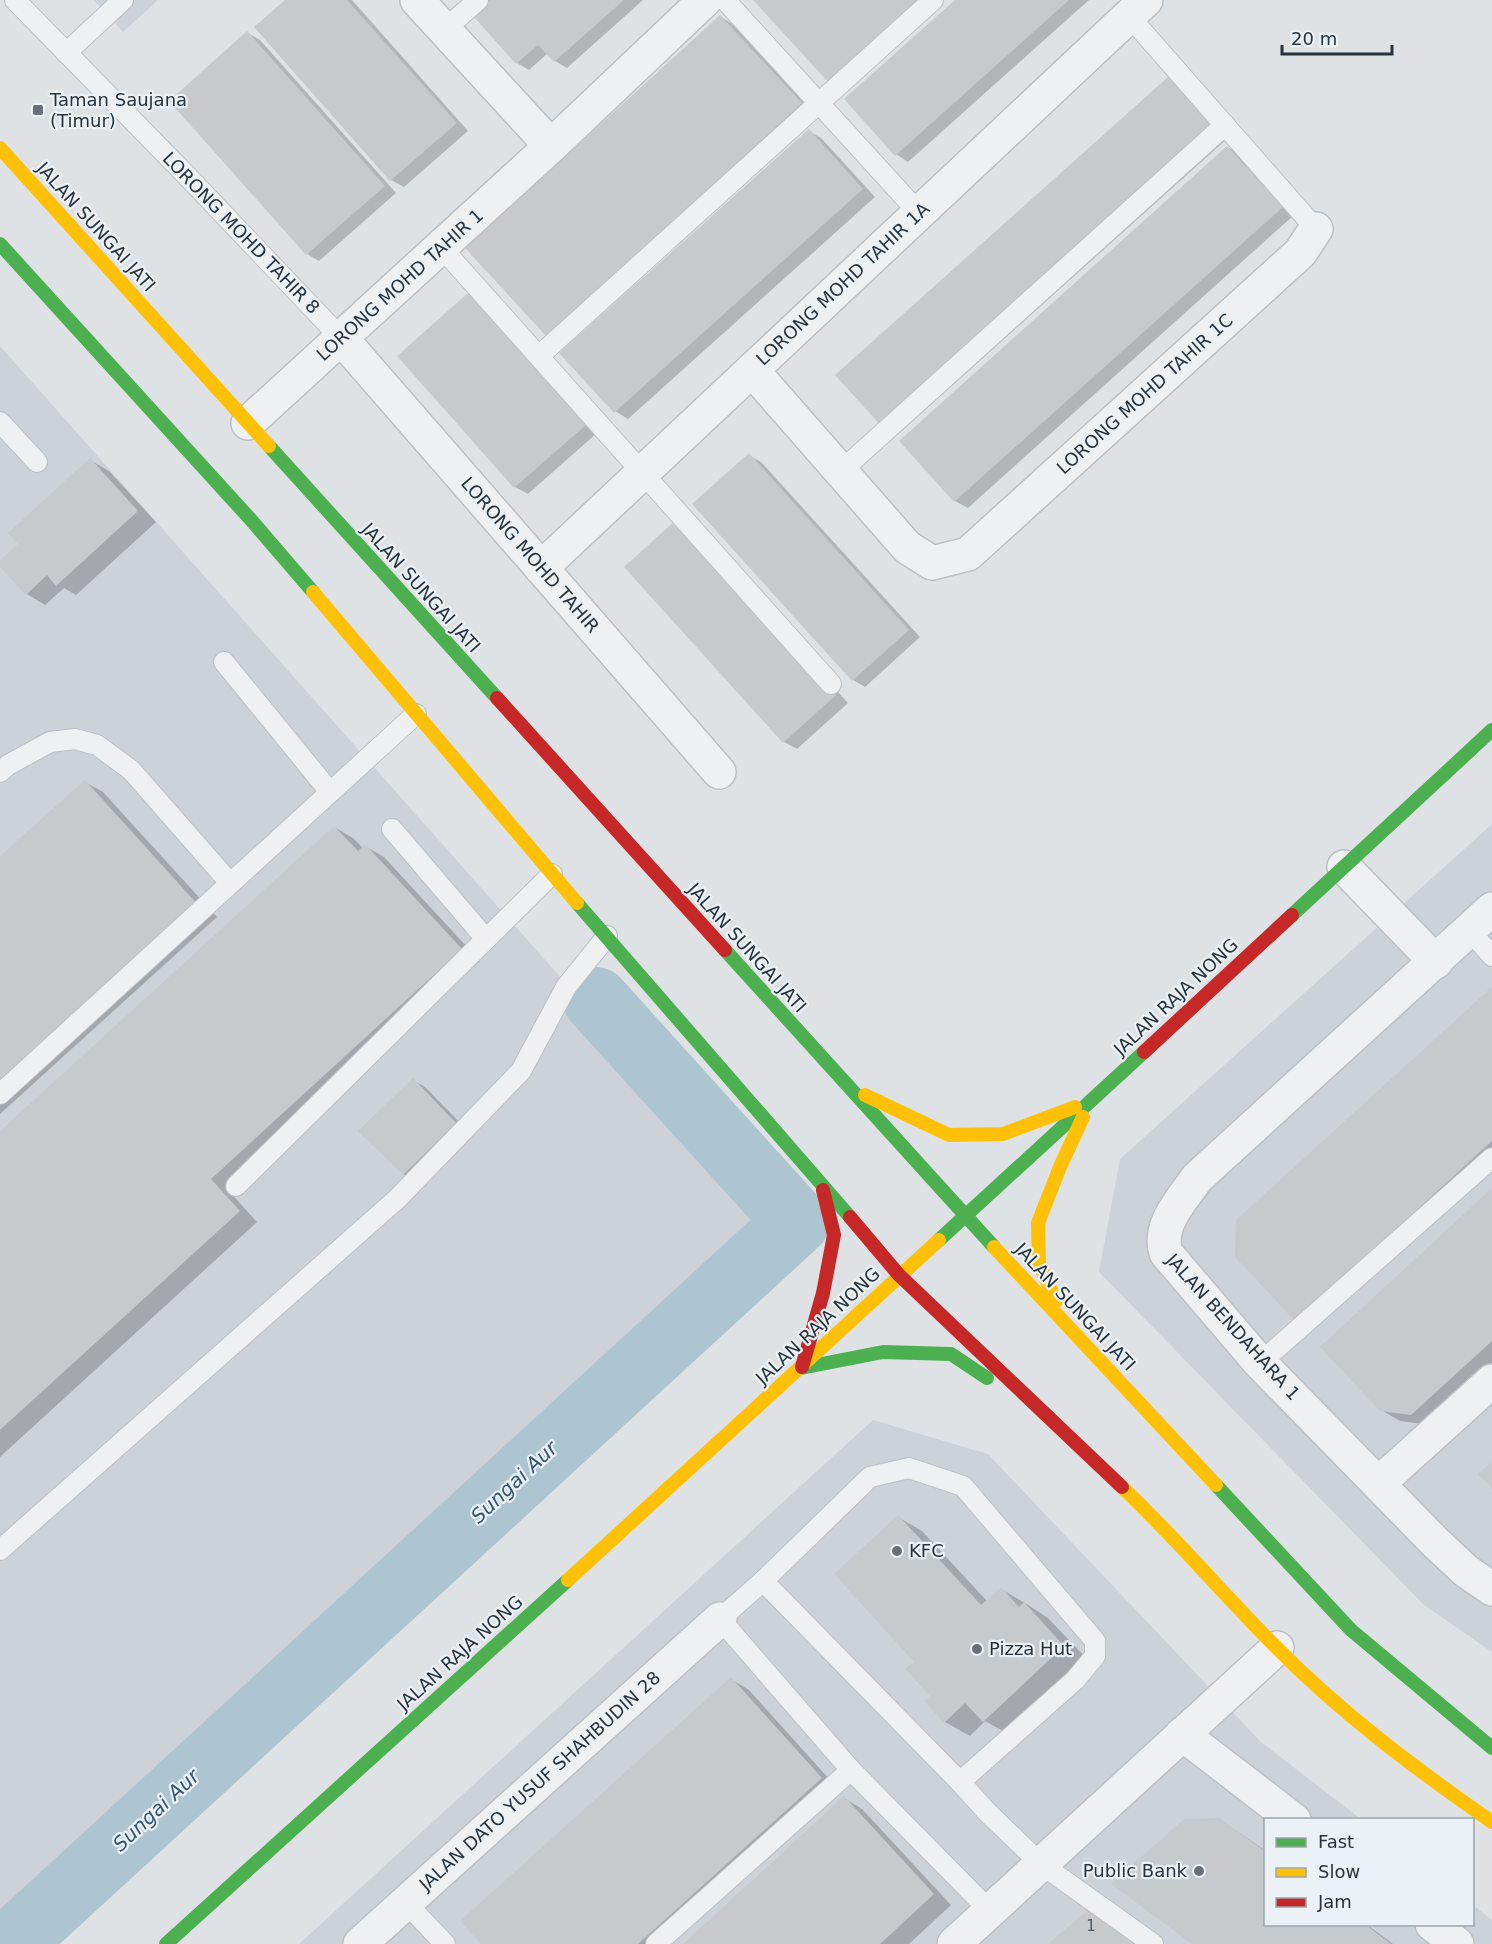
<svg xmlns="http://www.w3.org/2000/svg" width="1492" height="1944" font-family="'DejaVu Sans',sans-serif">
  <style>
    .built { fill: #cdd2d8 }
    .shadow { fill: #0003 }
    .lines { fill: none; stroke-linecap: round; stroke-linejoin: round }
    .river { stroke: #adc4d1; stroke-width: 66 }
    .building { fill: #c7cacd }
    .lane-casing { stroke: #bdc0c3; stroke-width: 22 }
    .street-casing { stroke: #bdc0c3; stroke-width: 36 }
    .lane { stroke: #eff0f2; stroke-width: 20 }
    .street { stroke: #eff0f2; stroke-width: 33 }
    .fast { stroke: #4caf50; stroke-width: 14 }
    .slow { stroke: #ffc107; stroke-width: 14 }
    .jam { stroke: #c62828; stroke-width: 14 }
    .poi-dot { fill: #677078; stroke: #ecf1f5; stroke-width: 2 }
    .labels { text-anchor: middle; stroke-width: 4.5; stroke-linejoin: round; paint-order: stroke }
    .number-label { font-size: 15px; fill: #4f5a62 }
    .poi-label { font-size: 18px; fill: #26333e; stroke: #ecf1f5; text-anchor: start }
    .street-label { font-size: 18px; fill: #26333e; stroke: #ecf1f5 }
    .water-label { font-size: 20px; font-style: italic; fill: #305872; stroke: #ecf1f5 }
  </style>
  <rect width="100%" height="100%" fill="#dfe2e5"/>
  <g class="built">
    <polygon points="94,0 158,0 123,32"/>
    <polygon points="0,346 777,1221 0,1927"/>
    <polygon points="1492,824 1492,1652 1424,1605 1099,1272 1120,1159"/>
    <polygon points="873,1420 988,1454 1261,1742 1361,1819 1266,1820 1266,1924 1472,1924 1473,1905 1492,1920 1492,1944 299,1944"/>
  </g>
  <g class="shadow">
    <polygon points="287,0 352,0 468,131 404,187 391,180"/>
    <polygon points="481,0 643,0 567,68 555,61 548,53 529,70 517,63 488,4"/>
    <polygon points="957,0 1089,0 908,162 896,154"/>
    <polygon points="720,16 732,24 813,111 560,343"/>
    <polygon points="248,33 260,40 396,193 319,261 307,254"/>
    <polygon points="1168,79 1181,86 1228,138 897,435 885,428"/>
    <polygon points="809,131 821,138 875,197 628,419 615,411"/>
    <polygon points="1227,147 1240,154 1294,215 968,508 955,501 901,441"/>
    <polygon points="468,295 481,302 597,433 528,494 515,487 399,356"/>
    <polygon points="749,455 761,462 920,637 865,687 853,680"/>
    <polygon points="90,460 109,471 156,522 76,595 64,588 45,605 27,594 0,562 21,544"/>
    <polygon points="689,528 848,703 797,749 784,742"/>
    <polygon points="85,782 103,792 217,917 0,1114 0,858"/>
    <polygon points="334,827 353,838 363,848 365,846 384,857 480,961 228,1190 257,1222 0,1457 0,1133"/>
    <polygon points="1492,989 1492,1168 1314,1330 1296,1320"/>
    <polygon points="413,1080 425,1087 468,1131 416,1181 403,1174"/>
    <polygon points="1492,1190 1492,1368 1430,1425 1400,1421 1381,1410"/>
    <polygon points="898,1517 922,1531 987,1601 1001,1589 1025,1603 1048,1618 1088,1660 1008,1734 985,1721 970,1736 945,1722 926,1701 932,1696 916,1662"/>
    <polygon points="731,1679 749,1690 839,1790 668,1944 483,1944"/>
    <polygon points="844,1798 862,1809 951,1905 909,1944 685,1944"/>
    <polygon points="1219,1819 1266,1851 1266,1924 1366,1924 1393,1944 1195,1944"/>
  </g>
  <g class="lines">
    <polyline class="river" points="11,1944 797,1222 596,1000"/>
  </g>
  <g class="building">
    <polygon points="285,0 347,0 457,123 390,181 254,27"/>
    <polygon points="491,0 624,0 554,62 538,45 516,64 473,16"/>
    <polygon points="753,0 921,0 829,83"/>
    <polygon points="955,0 1069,0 895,156 844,99"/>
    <polygon points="720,15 802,103 547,337 465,248"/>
    <polygon points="247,31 385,186 306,255 169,101"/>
    <polygon points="1168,77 1217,131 884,429 835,375"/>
    <polygon points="809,129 863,189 614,413 559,353"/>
    <polygon points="1227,146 1283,207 954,502 899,441"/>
    <polygon points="468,293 586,425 514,488 397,356"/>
    <polygon points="749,453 909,630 852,681 692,504"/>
    <polygon points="90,458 138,511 56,586 47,575 26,595 0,567 0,560 18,544 8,533"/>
    <polygon points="677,519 836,695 783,743 624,567"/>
    <polygon points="85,780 199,906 0,1086 0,856"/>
    <polygon points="334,826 358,851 365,844 462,949 211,1179 240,1211 0,1430 0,1131"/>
    <polygon points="1492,987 1492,1141 1295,1321 1235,1257 1236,1220"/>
    <polygon points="413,1078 456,1123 403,1175 358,1131"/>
    <polygon points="1492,1188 1492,1341 1411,1415 1380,1411 1320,1347"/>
    <polygon points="1492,1461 1492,1489 1478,1474"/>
    <polygon points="898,1515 981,1605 1001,1587 1019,1607 1024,1602 1064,1646 983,1722 965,1703 944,1723 924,1701 930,1696 905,1669 914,1662 834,1574"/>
    <polygon points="731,1677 822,1778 638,1944 481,1944 460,1921"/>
    <polygon points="844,1796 934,1894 880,1944 683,1944"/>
    <polygon points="1219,1818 1266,1852 1266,1924 1365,1924 1391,1944 1192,1944 1111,1884 1184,1819"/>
    <polygon points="1089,1909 1138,1944 1048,1944"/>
  </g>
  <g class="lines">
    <g class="lane-casing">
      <g id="lane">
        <polyline points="15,0 190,179 341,338"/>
        <polyline points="725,0 919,213"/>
        <polyline points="1129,16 1316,229"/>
        <polyline points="444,30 478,0"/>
        <polyline points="66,53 123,0"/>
        <polyline points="441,247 831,684"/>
        <polyline points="539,356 933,0"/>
        <polyline points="0,422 37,462"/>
        <polyline points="841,471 1225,125"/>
        <polyline points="224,662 330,792"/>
        <polyline points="0,772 8,765 50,742 75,739 97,745 131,770 230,883"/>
        <polyline points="392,829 486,939"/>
        <polyline points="1470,931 1492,956"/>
        <polyline points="0,1094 416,714"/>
        <polyline points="236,1186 552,874"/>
        <polyline points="1260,1363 1492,1158"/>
        <polyline points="0,1550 397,1199 521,1071 566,987 607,936"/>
        <polyline points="763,1581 960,1782"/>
        <polyline points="406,1903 445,1944"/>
        <polyline points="990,1911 851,1770 720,1619 763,1581 870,1477 909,1468 963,1486 1095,1641 1095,1656 1075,1680 960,1782 987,1812 1041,1864 1153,1944"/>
        <polyline points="656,1944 851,1770"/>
      </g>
    </g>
    <g class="street-casing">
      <g id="street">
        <polyline points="417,0 551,146"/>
        <polyline points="341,338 719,772"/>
        <polyline points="752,370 907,547 932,563 968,554 1300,253 1316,229"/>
        <polyline points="248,423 551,146 705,0"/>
        <polyline points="541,568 1146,0"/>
        <polyline points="1344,867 1436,962"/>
        <path d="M1492 909 1197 1178C1182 1200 1157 1225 1166 1253L1260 1363 1435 1542 1466 1571 1492 1589"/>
        <polyline points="1379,1483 1492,1381"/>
        <polyline points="1182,1734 1294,1820"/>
        <polyline points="1432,1924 1457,1944"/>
        <polyline points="360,1944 720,1619"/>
        <polyline points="954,1944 1277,1648"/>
      </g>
    </g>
    <use href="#lane" class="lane"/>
    <use href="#street" class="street"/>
    <g class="fast">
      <polyline points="0,244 252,521 313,592"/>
      <polyline points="269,446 497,698"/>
      <polyline points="577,903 850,1217"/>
      <polyline points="1292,915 1492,730"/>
      <polyline points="725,950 994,1247"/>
      <polyline points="939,1240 1144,1052"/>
      <polyline points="801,1368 883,1352 951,1354 987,1378"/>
      <polyline points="1216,1485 1351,1630 1492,1748"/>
      <polyline points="166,1944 568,1580"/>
    </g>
    <g class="slow">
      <polyline points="0,148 269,446"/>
      <polyline points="313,592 577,903"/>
      <polyline points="865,1095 949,1135 1003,1134 1075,1107"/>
      <polyline points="994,1247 1216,1485"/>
      <polyline points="1056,1301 1039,1264 1038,1223 1060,1167 1083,1117"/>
      <path d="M1122 1487C1176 1538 1224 1595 1276 1647 1342 1714 1416 1769 1492 1822"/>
      <polyline points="568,1580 939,1240"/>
    </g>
    <g class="jam">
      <polyline points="497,698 725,950"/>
      <polyline points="1144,1052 1292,915"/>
      <polyline points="850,1217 899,1275 1122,1487"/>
      <polyline points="802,1367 823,1293 834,1235 823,1190"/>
    </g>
  </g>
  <g class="poi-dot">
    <rect x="32" y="104" width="12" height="12" rx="3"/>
    <circle cx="897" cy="1551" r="6"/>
    <circle cx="977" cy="1649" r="6"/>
    <circle cx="1199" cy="1871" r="6"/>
  </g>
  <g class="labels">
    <g class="number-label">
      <text x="1091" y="1931">1</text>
    </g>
    <g class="poi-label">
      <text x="50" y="106">Taman Saujana<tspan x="50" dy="21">(Timur)</tspan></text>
      <text x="909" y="1557">KFC</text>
      <text x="989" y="1655">Pizza Hut</text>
      <text x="1187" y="1877" text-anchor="end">Public Bank</text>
    </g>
    <g class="street-label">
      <text transform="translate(96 227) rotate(48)" y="6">JALAN SUNGAI JATI</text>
      <text transform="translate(241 233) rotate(46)" y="6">LORONG MOHD TAHIR 8</text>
      <text transform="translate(843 284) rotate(-43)" y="6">LORONG MOHD TAHIR 1A</text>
      <text transform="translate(400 285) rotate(-42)" y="6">LORONG MOHD TAHIR 1</text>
      <text transform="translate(1145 394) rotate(-42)" y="6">LORONG MOHD TAHIR 1C</text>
      <text transform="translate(530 555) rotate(49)" y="6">LORONG MOHD TAHIR</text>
      <text transform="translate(421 588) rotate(48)" y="6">JALAN SUNGAI JATI</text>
      <text transform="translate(747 948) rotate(48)" y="6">JALAN SUNGAI JATI</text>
      <text transform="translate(1176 997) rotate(-43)" y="6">JALAN RAJA NONG</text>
      <text transform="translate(1075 1307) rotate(47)" y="6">JALAN SUNGAI JATI</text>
      <text transform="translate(818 1326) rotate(-43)" y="6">JALAN RAJA NONG</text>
      <text transform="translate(1233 1327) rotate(48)" y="6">JALAN BENDAHARA 1</text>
      <text transform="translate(460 1653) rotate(-42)" y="6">JALAN RAJA NONG</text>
      <text transform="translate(540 1781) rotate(-42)" y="6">JALAN DATO YUSUF SHAHBUDIN 28</text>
    </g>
    <g class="water-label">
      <text transform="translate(514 1482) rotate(-43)" y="7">Sungai Aur</text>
      <text transform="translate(156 1810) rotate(-43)" y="7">Sungai Aur</text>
    </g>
  </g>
  <rect x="1264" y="1818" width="210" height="108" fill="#ecf1f5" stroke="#9da5ac" stroke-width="1.5"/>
  <rect x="1276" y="1838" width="30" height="9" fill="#4caf50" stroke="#9da5ac" stroke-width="1.5"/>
  <text x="1318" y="1848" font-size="18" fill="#26333e">Fast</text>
  <rect x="1276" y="1868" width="30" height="9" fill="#ffc107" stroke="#9da5ac" stroke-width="1.5"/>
  <text x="1318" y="1878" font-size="18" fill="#26333e">Slow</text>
  <rect x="1276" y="1898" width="30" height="9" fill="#c62828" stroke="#9da5ac" stroke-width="1.5"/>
  <text x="1318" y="1908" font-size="18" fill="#26333e">Jam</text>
  <path d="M1282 45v9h110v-9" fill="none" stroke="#26333e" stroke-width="3"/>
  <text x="1291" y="45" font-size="18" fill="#26333e" stroke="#ecf1f5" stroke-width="4.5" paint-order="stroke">20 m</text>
</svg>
